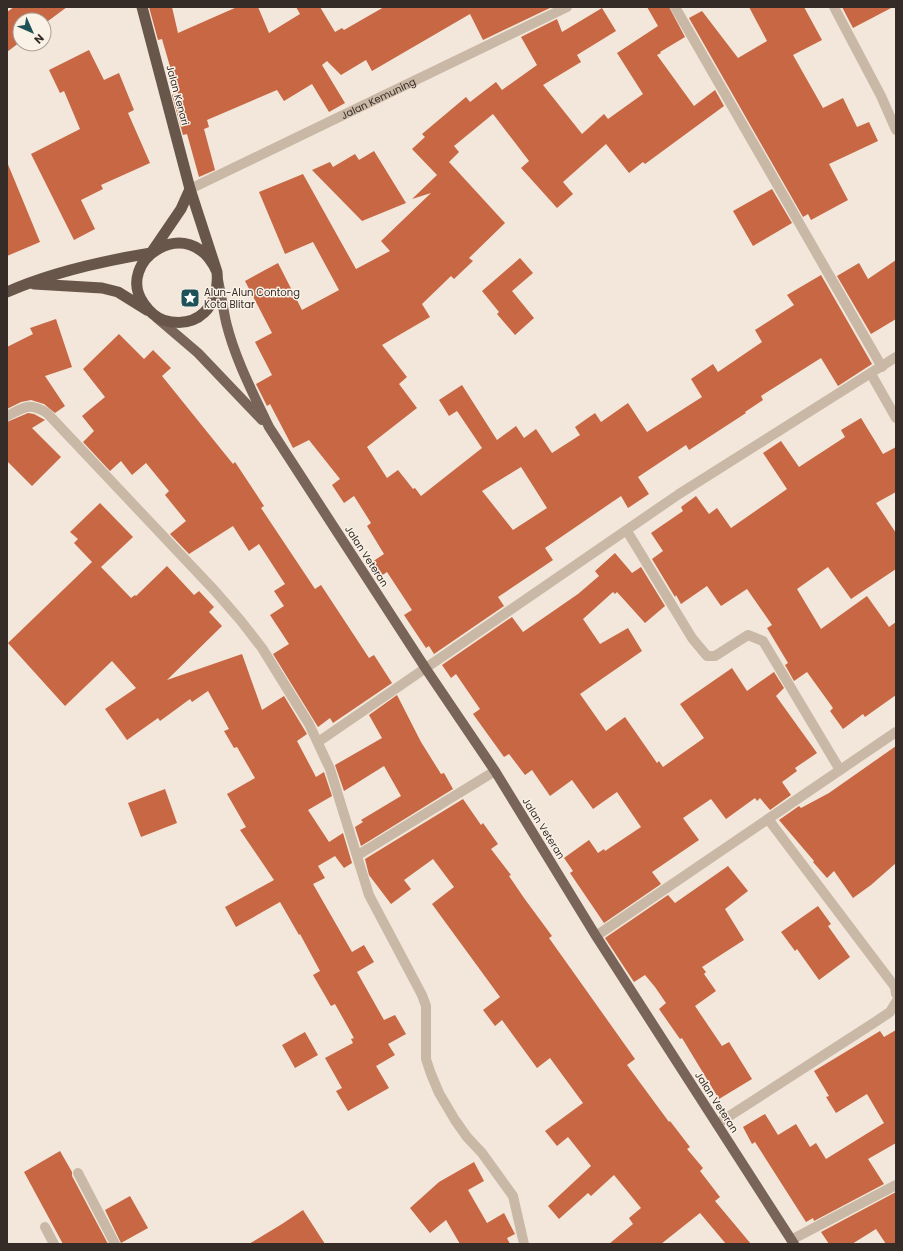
<svg xmlns="http://www.w3.org/2000/svg" width="903" height="1251" font-family="Poppins,sans-serif">
  <style>
    .building { fill: #c76743; fill-rule: evenodd }
    .lines { fill: none; stroke-linecap: round; stroke-linejoin: round }
    .service { stroke: #cab8a6; stroke-width: 10 }
    .minor { stroke: #cab8a6; stroke-width: 10 }
    .primary { stroke: #786458; stroke-width: 10 }
    .trunk { stroke: #68564b; stroke-width: 11 }
    .labels { text-anchor: middle; stroke-width: 3; stroke-linejoin: round; paint-order: stroke }
    .street-label { font-size: 10px; fill: #362c27; stroke: #faf1e7 }
    .poi-label { font-size: 10px; fill: #362c27; stroke: #faf1e7; text-anchor: start }
  </style>
  <rect width="100%" height="100%" fill="#f2e7da"/>
  <g class="building">
    <polygon points="14,7 67,7 44,24 44,20 20,20 20,42 7,52 7,12"/>
    <polygon points="149,7 172,7 178,33 237,7 258,7 269,33 300,14 296,7 320,7 335,32 342,28 344,30 384,7 552,7 483,40 470,14 372,71 366,60 341,75 327,61 322,65 345,103 329,112 312,84 284,101 277,90 207,120 209,127 204,129 215,170 199,177 187,134 183,135 172,95 178,94 162,39 158,40"/>
    <path d="M647 7H669L685 37 660 52 661 53 657 55 694 106 715 90 724 106 645 164 643 162 629 173 606 144 563 182 573 194 557 208 521 168 529 161 493 114 454 146 459 152 449 162 505 223 469 258 473 261 454 279 451 276 422 304 430 317 382 345 407 377 399 384 417 408 367 447 387 478 398 470 413 489 415 488 421 496 482 448 457 411 449 416 439 400 462 385 497 440 516 426 524 438 536 429 552 453 580 435 575 427 595 413 601 422 628 403 647 432 702 397 691 379 713 364 718 372 762 342 755 330 794 305 787 295 821 275 872 364 838 386 821 358 761 396 763 400 745 412 746 413 689 450 686 445 638 477 649 494 628 508 621 496 545 548 553 560 498 597 504 606 434 654 429 646 426 648 404 615 412 610 387 572 378 578 369 564 384 554 367 526 371 523 354 496 344 503 332 485 340 479 309 440 293 448 270 404 267 406 256 384 272 375 255 342 272 333 245 281 278 263 302 310 339 290 313 242 285 254 259 192 303 174 356 269 390 251 381 241 431 193 412 199 437 175 412 149 425 137 422 134 466 97 470 102 496 82 502 90 537 65 521 37 557 19 562 32 602 8 616 31 577 55 581 62 543 85 582 134 604 114 608 119 643 94 617 53 658 26ZM521 467 547 508 513 530 482 491Z"/>
    <polygon points="749,7 804,7 822,40 793,55 823,108 843,98 857,127 869,122 878,141 829,164 848,200 811,220 808,214 803,217 689,18 702,11 738,58 767,41"/>
    <polygon points="842,7 893,7 853,28"/>
    <polygon points="89,50 104,80 119,73 134,110 128,113 150,163 101,185 103,189 81,200 95,229 74,240 31,154 80,129 64,91 60,93 49,70"/>
    <polygon points="374,151 406,203 362,221 312,170 330,162 333,167 355,154 359,160"/>
    <polygon points="7,162 40,242 7,256"/>
    <polygon points="772,189 792,223 753,246 733,211"/>
    <polygon points="520,258 533,273 512,291 534,318 515,335 497,314 499,312 482,291"/>
    <polygon points="896,260 896,319 871,334 837,276 859,263 868,279"/>
    <polygon points="56,319 72,367 45,376 65,406 55,413 44,404 31,400 21,402 7,409 7,347 33,334 30,328"/>
    <polygon points="119,334 144,359 153,350 171,368 162,376 233,464 235,462 264,506 261,508 315,589 321,585 369,658 374,655 392,683 333,723 330,718 318,727 273,654 289,644 270,615 284,606 274,591 285,584 259,544 249,551 233,526 189,554 170,534 186,521 165,495 169,491 146,463 132,475 121,461 110,471 83,442 94,431 82,416 105,397 83,369"/>
    <polygon points="28,413 34,414 45,420 32,428 61,457 32,486 7,461 7,422"/>
    <polygon points="861,418 883,454 896,447 896,492 876,503 896,533 896,569 851,599 828,567 797,589 821,629 867,596 889,627 896,622 896,695 865,717 863,714 843,729 830,711 833,708 807,672 794,681 785,665 788,663 767,628 772,625 747,589 721,606 707,586 681,604 676,595 675,597 652,559 663,551 651,533 683,511 681,507 696,496 709,514 717,508 731,528 787,489 763,453 781,441 799,467 845,437 841,430"/>
    <polygon points="100,503 133,537 101,567 131,598 135,595 136,596 167,566 194,595 199,591 214,607 209,612 222,626 167,680 242,654 262,710 284,696 307,734 297,741 316,777 324,772 332,796 308,810 329,842 343,833 352,863 344,868 335,856 318,866 325,878 313,884 352,952 364,945 374,962 357,972 384,1020 395,1015 406,1034 388,1044 395,1055 376,1066 389,1088 348,1111 336,1091 342,1088 325,1058 353,1043 351,1039 354,1038 335,1004 331,1006 313,975 320,971 300,934 299,935 280,902 236,927 225,907 274,880 240,830 246,827 227,794 255,778 237,747 234,748 224,731 229,729 208,691 192,702 190,699 160,721 158,718 127,740 105,709 136,688 112,661 65,706 8,643 92,562 74,543 78,539 70,532"/>
    <polygon points="615,553 632,573 641,567 665,606 645,623 617,592 615,594 613,592 583,619 600,644 628,628 642,651 580,694 606,731 625,717 657,763 659,761 663,767 704,738 680,704 732,668 747,691 774,672 784,688 776,696 817,753 795,768 797,771 782,782 791,795 770,810 760,798 757,801 755,798 726,819 711,799 683,818 699,840 652,872 661,884 604,923 570,873 573,871 564,858 589,840 598,853 604,849 605,851 641,827 617,792 593,809 572,780 550,796 532,770 525,775 509,754 504,757 473,714 480,709 456,674 451,678 442,665 512,617 523,632 578,594 599,576 595,571"/>
    <polygon points="397,695 421,742 441,774 444,773 453,789 361,846 355,827 363,822 361,820 401,796 384,766 344,791 335,765 382,738 369,715"/>
    <polygon points="896,746 896,863 871,885 853,898 834,871 827,878 813,862 814,861 779,820 799,806 801,808 829,793"/>
    <polygon points="165,789 177,823 141,837 128,803"/>
    <polygon points="463,799 481,825 483,823 498,844 491,849 511,875 509,876 524,898 552,936 549,938 635,1059 627,1065 669,1122 670,1121 690,1147 687,1149 703,1168 700,1171 720,1197 715,1201 751,1244 726,1244 700,1213 661,1244 609,1244 633,1224 629,1218 641,1208 614,1175 591,1196 588,1193 559,1219 548,1206 591,1166 568,1137 557,1146 545,1131 583,1103 550,1058 537,1068 502,1020 495,1026 483,1010 500,997 432,904 454,887 433,859 404,880 411,889 391,904 369,875 365,859"/>
    <polygon points="728,866 748,891 725,909 744,940 702,967 706,972 704,974 716,991 695,1006 722,1046 729,1042 752,1079 719,1099 682,1038 680,1039 659,1009 666,1003 655,987 645,975 634,982 605,938 668,895 675,903"/>
    <polygon points="818,906 831,924 828,926 850,957 819,980 797,949 795,951 781,932"/>
    <polygon points="896,1030 896,1143 868,1159 884,1184 814,1221 813,1218 806,1222 755,1142 752,1144 743,1127 765,1114 778,1135 796,1124 810,1147 816,1143 826,1159 884,1123 867,1094 836,1113 826,1097 829,1096 814,1071 880,1031 884,1037"/>
    <polygon points="305,1032 318,1055 295,1068 282,1045"/>
    <polygon points="60,1151 72,1172 72,1176 108,1244 63,1244 24,1172"/>
    <polygon points="474,1162 484,1181 468,1190 487,1223 504,1213 515,1234 507,1238 510,1244 460,1244 446,1220 430,1233 410,1208 439,1182"/>
    <polygon points="896,1192 896,1244 886,1244 876,1229 852,1244 829,1244 821,1232"/>
    <polygon points="130,1196 148,1228 121,1243 105,1210"/>
    <polygon points="303,1210 325,1244 249,1244 282,1224"/>
  </g>
  <g class="lines">
    <polyline class="service" points="45,1227 54,1244"/>
    <g class="minor">
      <polyline points="675,7 882,367"/>
      <polyline points="834,7 881,96 896,130"/>
      <path id="s1" d="M190 189 567 7"/>
      <polyline points="871,374 896,418"/>
      <path d="M7 416C25 407 29 402 47 413L215 591 241 621 262 648 309 724 330 769 369 895 422 995 426 1006V1059L431 1074 439 1093 455 1120 467 1137 482 1153 513 1196 524 1244"/>
      <polyline points="627,531 692,638 707,656 715,656 748,635 763,641 840,770"/>
      <polyline points="318,742 679,494 896,357"/>
      <polyline points="768,819 895,987 896,994"/>
      <polyline points="358,855 495,771"/>
      <polyline points="596,936 896,732"/>
      <polyline points="717,1124 872,1024 890,1012 896,1002"/>
      <polyline points="78,1173 115,1244"/>
      <polyline points="791,1240 896,1185"/>
    </g>
    <g class="primary">
      <path d="M218 280C221 294 223 308 226 322 235 359 253 393 269 427L426 669 495 771 596 936 794 1244"/>
      <polyline points="157,318 198,353 262,420"/>
    </g>
    <g class="trunk">
      <path d="M142 7 190 189 217 272C220 306 198 330 163 320 155 317 149 311 144 304 113 261 190 210 217 272"/>
      <polyline points="34,284 102,288 118,292 147,310"/>
      <path d="M7 292C52 272 102 261 151 253L181 209 190 189"/>
    </g>
  </g>
  <defs>
    <g id="sight-square" transform="scale(1)"><rect x="-9" y="-9" width="18" height="18" rx="4" fill="#1c5258" stroke="#faf1e7"/><path d="M0-6L1.8-2.2L6-1.7L2.9 1.2L3.7 5.4L0 3.3L-3.7 5.4L-2.9 1.2L-6-1.7L-1.8-2.2Z" fill="#fff"/></g>
  </defs>
  <g fill-rule="evenodd">
    <use href="#sight-square" x="190" y="298"/>
  </g>
  <g class="labels">
    <g class="street-label">
      <text transform="translate(178 95) rotate(75)" y="4">Jalan Kenari</text>
      <text dy="4" stroke="none"><textPath href="#s1" startOffset="209">Jalan Kemuning</textPath></text>
      <text transform="translate(367 556) rotate(57)" y="4">Jalan Veteran</text>
      <text transform="translate(544 828) rotate(58)" y="4">Jalan Veteran</text>
      <text transform="translate(717 1102) rotate(57)" y="4">Jalan Veteran</text>
    </g>
    <g class="poi-label">
      <text x="204" y="296">Alun-Alun Contong<tspan x="204" dy="12">Kota Blitar</tspan></text>
    </g>
  </g>
  <rect width="903" height="1251" fill="none" stroke="#362c27" stroke-width="16"/>
  <g transform="translate(32 32) rotate(135)"><circle r="19" fill="#faf1e7" stroke="#aca29a"/>
  <path d="M0-3L7 15L0 10L-7 15Z" fill="#1c5258"/>
  <text y="-6" font-size="11" font-weight="bold" text-anchor="middle" fill="#362c27">N</text>
  </g>
</svg>
